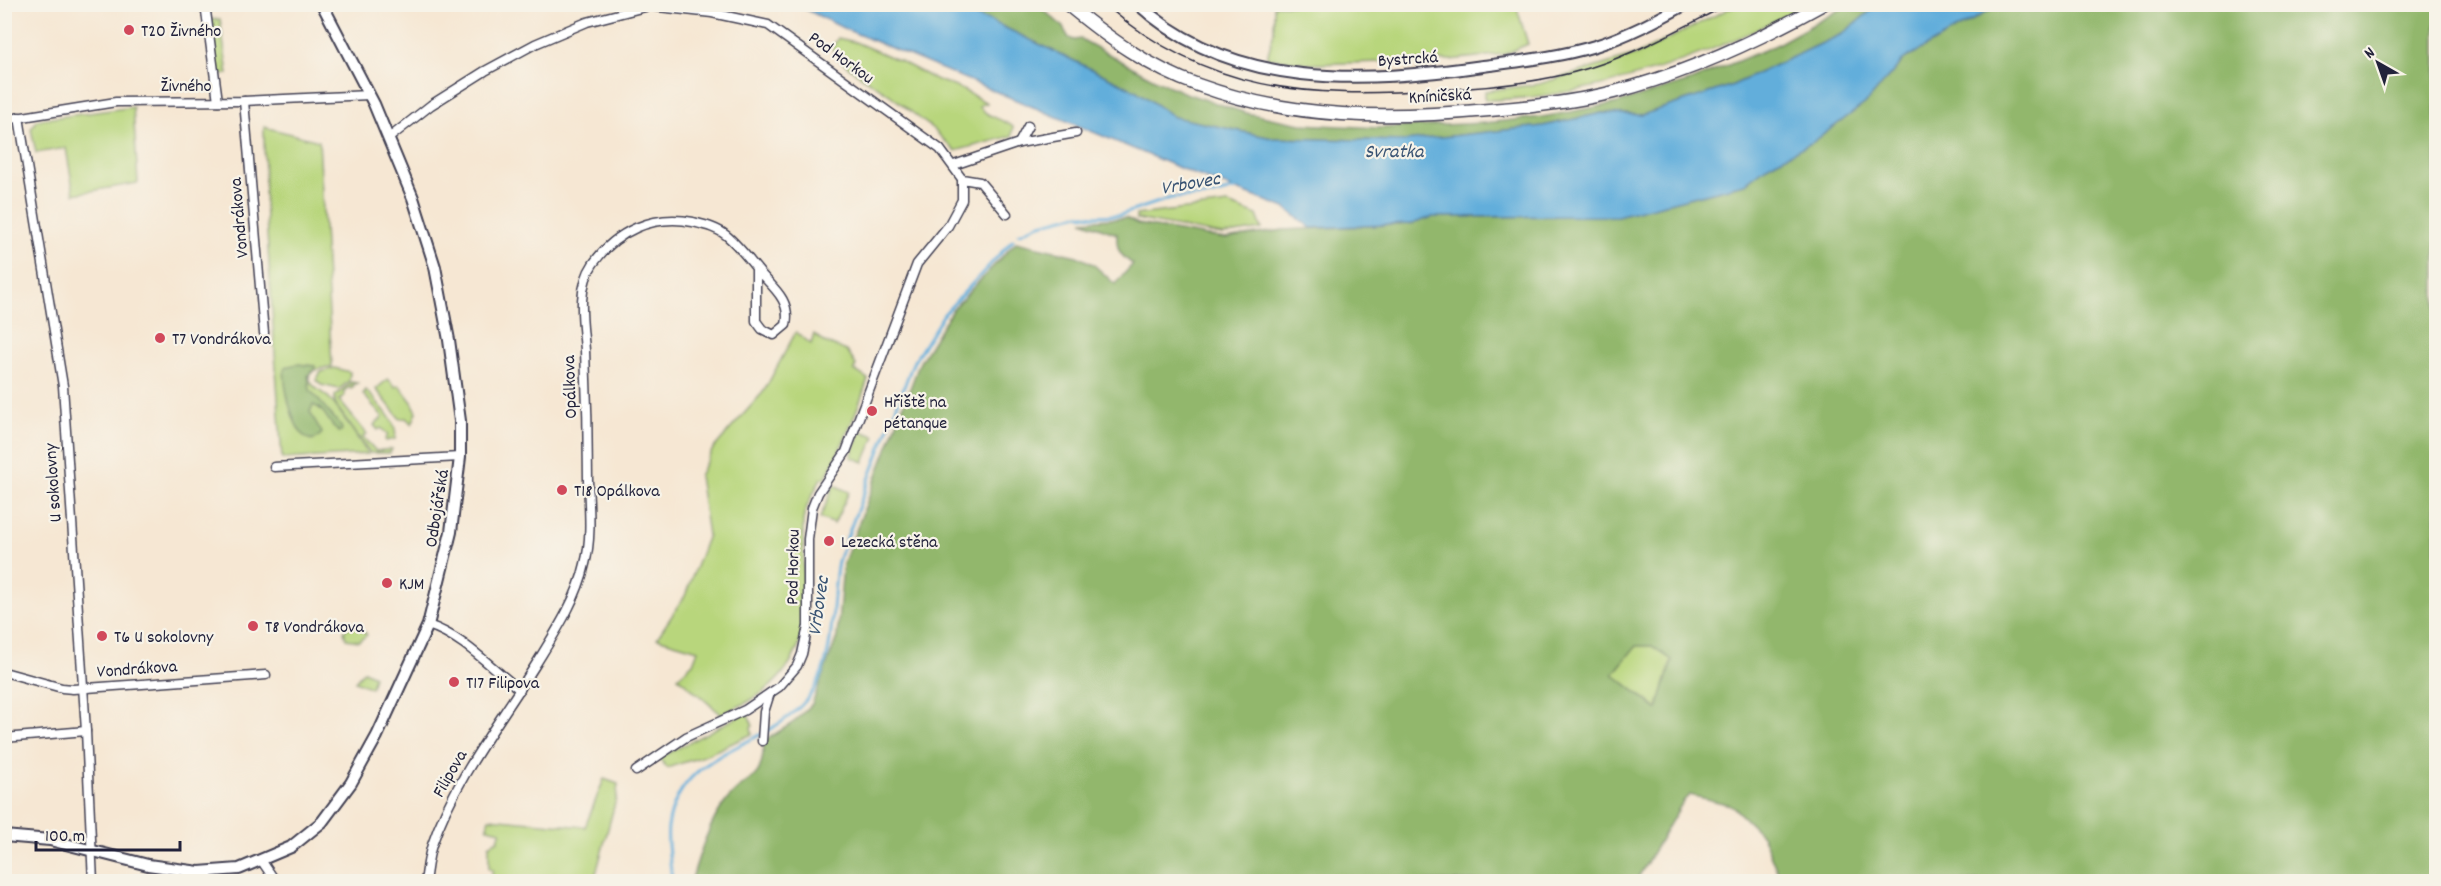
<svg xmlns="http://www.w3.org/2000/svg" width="2441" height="886" font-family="Dekko,sans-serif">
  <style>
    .green { fill: #b8d67c; stroke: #6d7c5c; stroke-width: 1.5 }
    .forest { fill: #92b76c; stroke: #5a6c54; stroke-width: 1.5; fill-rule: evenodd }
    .water { fill: #62aedb; stroke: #42688b; stroke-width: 1.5 }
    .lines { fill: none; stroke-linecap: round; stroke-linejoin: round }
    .stream { stroke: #62aedb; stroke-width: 3 }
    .minor-casing { stroke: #424052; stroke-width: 11 }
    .tertiary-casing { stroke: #424052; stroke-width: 14 }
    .secondary-casing { stroke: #424052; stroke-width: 15 }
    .minor { stroke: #fff; stroke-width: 8 }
    .tertiary { stroke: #fff; stroke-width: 10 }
    .secondary { stroke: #fff; stroke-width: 12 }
    .tram { stroke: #22223b; stroke-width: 1.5 }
    .poi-dot { fill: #d1495b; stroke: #f7f3e8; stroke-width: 2 }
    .labels { text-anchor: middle; stroke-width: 4.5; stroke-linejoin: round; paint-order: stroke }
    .poi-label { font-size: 18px; fill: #22223b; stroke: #f7f3e8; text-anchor: start }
    .street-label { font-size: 18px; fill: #22223b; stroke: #f7f3e8 }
    .water-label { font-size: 20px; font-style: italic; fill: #385373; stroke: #f7f3e8 }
  </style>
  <rect width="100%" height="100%" fill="#f7f3e8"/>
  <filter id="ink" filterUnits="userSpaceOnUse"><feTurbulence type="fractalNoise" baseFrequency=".0167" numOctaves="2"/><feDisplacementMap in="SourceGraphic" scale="12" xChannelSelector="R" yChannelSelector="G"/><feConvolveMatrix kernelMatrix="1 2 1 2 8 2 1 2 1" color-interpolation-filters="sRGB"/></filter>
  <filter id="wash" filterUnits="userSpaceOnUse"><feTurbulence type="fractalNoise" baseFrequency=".008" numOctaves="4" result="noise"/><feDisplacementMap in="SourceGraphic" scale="24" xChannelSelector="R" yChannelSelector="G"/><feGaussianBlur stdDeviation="1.35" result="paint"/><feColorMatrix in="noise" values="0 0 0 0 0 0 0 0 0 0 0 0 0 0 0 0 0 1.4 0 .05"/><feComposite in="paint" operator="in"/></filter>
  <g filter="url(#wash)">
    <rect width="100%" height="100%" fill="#f6e7d3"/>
    <g class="green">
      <polygon points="1274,5 1516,5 1528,44 1505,54 1450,60 1313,64 1267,58 1274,31"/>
      <path d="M1736 5H1805C1708 57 1597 98 1485 100V91L1539 84 1636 55Z"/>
      <polygon points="220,19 228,74 217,75 210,20"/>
      <path d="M838 38 855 42 902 62 930 77 961 89 987 103 979 106C987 118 1002 118 1013 127L1012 136 955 151 933 129 890 95 856 73 835 56 832 47Z"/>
      <polygon points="133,107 138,183 74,194 66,148 36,153 31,129 37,120"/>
      <path d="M264 127 319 141 332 366 315 370 309 375C310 388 322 391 330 399 344 416 356 436 368 454L282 459 265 203Z"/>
      <polygon points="1228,204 1257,215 1262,229 1222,235 1136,219 1136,215"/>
      <path d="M796 332 811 344 814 334 824 342 847 351 856 365 854 370 868 379C856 414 843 446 825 478H821L807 506 803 520 804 626C798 659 780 683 751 700 740 707 731 708 722 715L678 677 693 663 698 650 657 638 685 596 708 535 699 476 713 449 764 391Z"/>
      <polygon points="334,368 350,372 349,381 339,389 321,385 316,380 321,372"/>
      <polygon points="388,379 396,387 399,385 412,402 417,412 412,424 406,418 400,419 376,389"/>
      <polygon points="351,382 357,383 352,385 354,387 351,389 349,387 343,392 345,395 339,400 367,434 363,437 376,451 392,449 390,453 370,453 335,404 335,396"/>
      <path d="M366 390C377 403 400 422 395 439L386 441 385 439 388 435 381 428 378 430 374 425 383 417 363 394Z"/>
      <polygon points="861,431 875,436 864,462 851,457"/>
      <polygon points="834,485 849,492 834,524 820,518"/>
      <polygon points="350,626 360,627 367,635 359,641 346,639 344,631"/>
      <polygon points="1636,645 1652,646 1672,660 1658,709 1613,674"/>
      <polygon points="364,671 374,676 371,688 355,681"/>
      <polygon points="747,712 753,726 751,727 752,734 704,756 667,768 659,758"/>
      <polygon points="604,779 618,784 616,799 594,881 490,881 493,870 489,869 489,845 498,840 501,831 487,828 489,818 585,827"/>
    </g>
    <g class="forest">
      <polygon points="941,5 1038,5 1062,26 1069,38 1074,40 1081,39 1156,80 1185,93 1246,113 1301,124 1379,128 1484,123 1542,117 1618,103 1690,81 1774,46 1848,5 1878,5 1842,34 1733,85 1642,115 1602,113 1543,126 1405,141 1272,138 1174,117 1135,90 989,20"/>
      <path d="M1999 5H2436V881H1776L1779 876 1762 835 1731 805 1690 795 1684 800 1636 881 691 882C699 855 709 822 727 800 750 772 762 787 764 741L794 722 812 704 837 637 843 565 920 362 952 310 1016 242 1077 256 1093 264 1115 284 1133 264C1120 256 1116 249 1117 234L1082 221 1126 218 1138 224 1225 239 1283 230 1412 224 1432 217 1617 216 1744 184 1770 164 1813 142 1867 102 1904 59ZM1636 646H1652L1672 660 1657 709 1613 674Z"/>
      <path d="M298 364 315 366V369L308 375 310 390 341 426 342 430 339 432C328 424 326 409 313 405L310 412 322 433C298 463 281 382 285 367Z"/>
    </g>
    <polygon class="water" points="797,5 941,5 989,20 1135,90 1174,117 1272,138 1405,141 1543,126 1602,113 1642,115 1733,85 1842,34 1878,5 1999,5 1904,59 1867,102 1813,142 1770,164 1744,184 1617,216 1432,217 1412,224 1311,228 1285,208 1194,174 843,28"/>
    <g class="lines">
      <g class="stream">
        <polyline points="1019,234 1037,225 1079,214 1094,216 1120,215 1171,198 1210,196 1238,188"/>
        <path d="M672 882C671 864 666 844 668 827 681 742 773 752 813 691 837 653 830 603 838 561L913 363 944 314 1013 240"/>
      </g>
    </g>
  </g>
  <g filter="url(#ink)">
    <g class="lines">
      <g class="minor-casing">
        <g id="minor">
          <polyline points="205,4 218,101"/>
          <polyline points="244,101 264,333"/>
          <polyline points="19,117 63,386 86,731 93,882"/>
          <polyline points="4,120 116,102 244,101 369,95"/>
          <polyline points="389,138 431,105 485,71 535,44 587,22 649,6 712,13 768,25 940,149 962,179 962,200 948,226 917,264 846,452 818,493 812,508 808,539 808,626 802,654 797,666 779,687 770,693 764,712 762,741"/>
          <polyline points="1019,143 1028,126"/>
          <polyline points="954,165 1019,143 1076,133"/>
          <polyline points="962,179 980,182 1007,214"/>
          <polyline points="274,467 460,457"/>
          <path d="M428 625C464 637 490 667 520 690"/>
          <polyline points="4,672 62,688 73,689 266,675"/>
          <polyline points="4,738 86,731"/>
          <polyline points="636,771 686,737 745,710 770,693"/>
          <polyline points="261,860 276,882"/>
          <path d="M425 882C427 870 428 857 432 845 454 780 500 722 536 664 555 633 577 600 585 564 592 538 589 508 588 481 588 437 587 394 585 350 583 323 576 289 593 264 616 231 653 214 693 222 705 225 718 228 727 236 740 247 751 262 761 274 776 290 791 302 786 325L774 335 762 329 756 321V268"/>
        </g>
      </g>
      <g class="tertiary-casing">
        <g id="tertiary">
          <path d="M1138 4C1232 91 1365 83 1483 66 1520 61 1559 57 1595 46 1627 36 1657 20 1686 4"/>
          <polyline points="4,836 50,840 148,865 199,872 239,869 291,847 322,822 351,783 377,736 428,625 451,532 460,457 460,421 449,340 435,267 413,198 374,104 322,4"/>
        </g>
      </g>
      <g class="secondary-casing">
        <path id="secondary" d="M1067 4C1107 37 1149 68 1198 85 1294 120 1389 119 1489 110 1531 107 1574 102 1614 92 1688 73 1757 41 1823 4"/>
      </g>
      <use href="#minor" class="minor"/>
      <use href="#tertiary" class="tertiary"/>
      <use href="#secondary" class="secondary"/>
      <path class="tram" d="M1104 4C1209 93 1306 98 1436 90 1488 88 1540 83 1589 68 1638 53 1683 27 1729 4"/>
    </g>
  </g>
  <g class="poi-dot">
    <circle cx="129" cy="30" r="6"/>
    <circle cx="160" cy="338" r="6"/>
    <circle cx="872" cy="411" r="6"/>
    <circle cx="562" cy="490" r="6"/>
    <circle cx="829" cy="541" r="6"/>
    <circle cx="387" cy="583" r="6"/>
    <circle cx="253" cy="626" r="6"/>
    <circle cx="102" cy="636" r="6"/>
    <circle cx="454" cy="682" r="6"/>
  </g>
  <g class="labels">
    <g class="poi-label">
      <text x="141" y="36">T20 Živného</text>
      <text x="172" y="344">T7 Vondrákova</text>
      <text x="884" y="407">Hřiště na<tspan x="884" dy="21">pétanque</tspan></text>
      <text x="574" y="496">T18 Opálkova</text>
      <text x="841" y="547">Lezecká stěna</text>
      <text x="399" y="589">KJM</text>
      <text x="265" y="632">T8 Vondrákova</text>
      <text x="114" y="642">T6 U sokolovny</text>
      <text x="466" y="688">T17 Filipova</text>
    </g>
    <g class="street-label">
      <text transform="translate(842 57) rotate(36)" y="6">Pod Horkou</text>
      <text transform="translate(1408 58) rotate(-4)" y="6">Bystrcká</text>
      <text x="186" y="91">Živného</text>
      <text transform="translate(1440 95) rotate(-3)" y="6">Kníničská</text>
      <text transform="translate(238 218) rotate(-95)" y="6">Vondrákova</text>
      <text transform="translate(569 387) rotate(-92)" y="6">Opálkova</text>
      <text transform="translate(52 483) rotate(-94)" y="6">U sokolovny</text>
      <text transform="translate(436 508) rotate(-81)" y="6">Odbojářská</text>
      <text transform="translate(792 567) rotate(-89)" y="6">Pod Horkou</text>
      <text transform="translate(137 668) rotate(-4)" y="6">Vondrákova</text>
      <text transform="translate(449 773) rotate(-60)" y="6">Filipova</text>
    </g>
    <g class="water-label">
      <text x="1394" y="157">Svratka</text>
      <text transform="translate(1190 182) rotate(-10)" y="7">Vrbovec</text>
      <text transform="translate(817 606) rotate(-82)" y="7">Vrbovec</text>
    </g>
  </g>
  <rect width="2441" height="886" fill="none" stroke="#f7f3e8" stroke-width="24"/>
  <g transform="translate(2378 63) rotate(320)" stroke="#f7f3e8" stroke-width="4.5" paint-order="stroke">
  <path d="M0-4.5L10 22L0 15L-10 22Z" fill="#22223b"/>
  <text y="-9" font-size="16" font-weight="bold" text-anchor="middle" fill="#22223b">N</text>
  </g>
  <path d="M36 841v9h144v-9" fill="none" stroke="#22223b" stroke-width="3"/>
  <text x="45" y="841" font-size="18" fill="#22223b" stroke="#f7f3e8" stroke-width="4.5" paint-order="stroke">100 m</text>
</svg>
